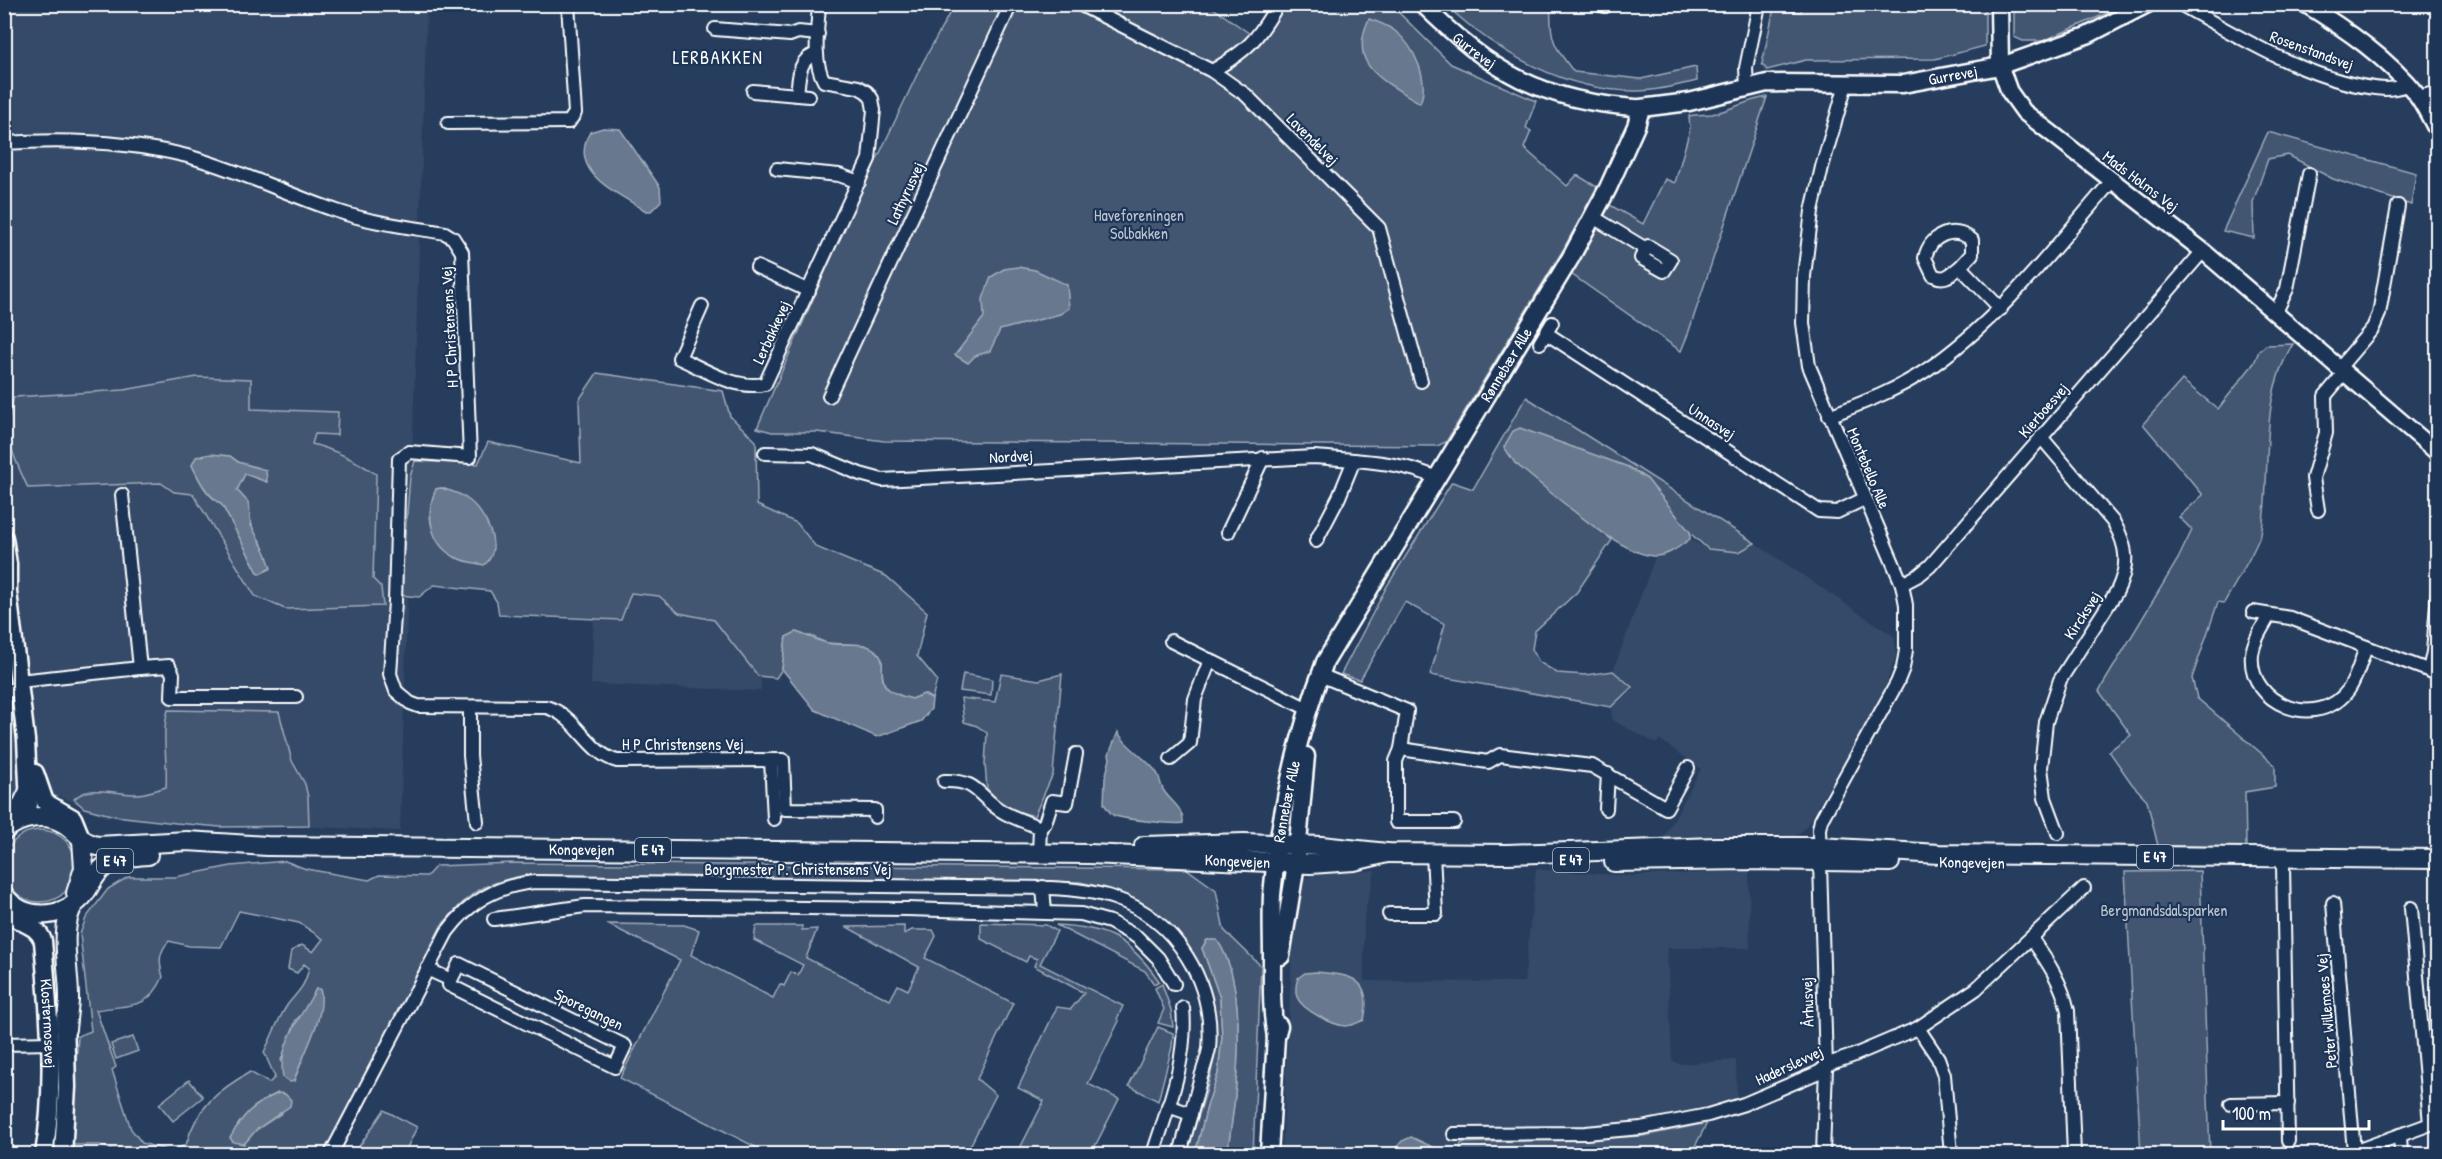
<svg xmlns="http://www.w3.org/2000/svg" width="2442" height="1159" font-family="'Patrick Hand',sans-serif">
  <style>
    .built { fill: #344a68 }
    .green { fill: #425672; stroke: #a0aab8; stroke-width: 1.5; fill-rule: evenodd }
    .water { fill: #67788e; stroke: #a4aebb; stroke-width: 1.5 }
    .lines { fill: none; stroke-linecap: round; stroke-linejoin: round }
    .minor-casing { stroke: #fff; stroke-width: 16 }
    .tertiary-casing { stroke: #fff; stroke-width: 20 }
    .secondary-casing { stroke: #fff; stroke-width: 21 }
    .primary-casing { stroke: #fff; stroke-width: 22 }
    .minor { stroke: #1d3557; stroke-width: 12 }
    .tertiary { stroke: #1d3557; stroke-width: 15 }
    .secondary { stroke: #1d3557; stroke-width: 16 }
    .primary { stroke: #1d3557; stroke-width: 18 }
    .labels { text-anchor: middle; stroke-width: 4.5; stroke-linejoin: round; paint-order: stroke }
    .shield { fill: #1d3557; stroke: #bbc2cd; stroke-width: 1.5 }
    .shield-label { font-size: 15px; font-weight: bold; fill: #fff }
    .street-label { font-size: 16px; fill: #fff; stroke: #1d3557 }
    .park-label { font-size: 16px; fill: #bdc4ce; stroke: #1d3557 }
    .neighbourhood-label { font-size: 18px; letter-spacing: 1.5px; fill: #fff; stroke: #1d3557 }
  </style>
  <rect width="100%" height="100%" fill="#263d5e"/>
  <filter id="ink" filterUnits="userSpaceOnUse"><feTurbulence type="fractalNoise" baseFrequency=".0167" numOctaves="2"/><feDisplacementMap in="SourceGraphic" scale="12" xChannelSelector="R" yChannelSelector="G"/><feConvolveMatrix kernelMatrix="1 2 1 2 8 2 1 2 1" color-interpolation-filters="sRGB"/></filter>
  <g filter="url(#ink)">
    <g class="built">
      <polygon points="5,5 427,5 400,831 105,817 59,796 13,798 5,806"/>
      <polygon points="1690,539 1708,549 1739,552 1755,543 1895,637 1896,656 1883,694 1806,827 1799,834 1791,838 1662,841 1701,769 1659,739 1657,744 1612,720 1611,707 1632,687 1613,671 1655,557 1671,552"/>
      <polygon points="634,577 688,583 761,670 761,691 591,684 594,611"/>
      <polygon points="1536,869 1627,876 1749,871 1750,948 1667,948 1672,1059 1678,1064 1736,1060 1737,1097 1705,1107 1707,1123 1691,1154 1282,1154 1292,955 1302,885 1304,879 1314,874 1375,871 1364,916 1364,981 1524,982"/>
    </g>
    <g class="green">
      <polygon points="954,5 1209,5 1253,36 1272,5 1391,5 1451,64 1536,101 1526,128 1531,131 1524,148 1567,186 1577,175 1597,187 1563,250 1446,442 1437,446 884,441 817,432 772,432 757,428 841,235 922,64"/>
      <path d="M1446 5H1551C1549 38 1554 47 1574 72L1641 79 1696 67 1697 81C1678 85 1657 91 1638 91 1566 92 1497 53 1446 5Z"/>
      <polygon points="1802,5 1985,5 1985,46 1935,59 1806,60 1767,70 1762,64 1774,8 1801,12"/>
      <polygon points="2014,5 2014,4 2126,5 2043,41 2023,41 2014,37"/>
      <path d="M1767 97 1688 334 1681 351 1571 274 1610 205 1643 224 1665 179 1675 183 1690 129 1689 116C1697 114 1704 115 1712 114 1731 110 1747 100 1767 97Z"/>
      <polygon points="2268,132 2416,173 2411,205 2333,179 2288,155 2268,159 2253,202 2254,238 2223,231"/>
      <path d="M2293 344C2258 398 2272 468 2262 529 2260 544 2233 587 2224 603L2218 602 2192 678 2197 698 2275 765V787L2245 792 2246 847 2158 846 2147 800 2132 784 2109 751 2131 735 2099 691 2178 559 2192 530 2179 517 2203 495 2143 424 2182 380 2218 409 2254 363 2259 351 2266 345Z"/>
      <path d="M597 373 723 391 730 416 756 441 757 505 797 523 816 547 886 576 927 612 917 656 937 680 932 699 924 694 912 699C884 692 881 686 882 659L864 645 826 643 811 636 786 637 782 669 776 678 758 676 714 620 679 613 659 596 631 593 621 620 499 615 497 602 490 591 434 585 419 597 400 595 410 477 415 461 478 464 488 442 581 463 579 400ZM441 488C469 497 479 508 491 535L456 558C432 539 423 519 436 489Z"/>
      <path d="M197 377 251 379V409L338 412 337 435 315 434 312 444C336 450 355 460 376 474L373 579 381 587 383 606 285 609 255 596 193 494 174 492 161 483 28 488C12 452 1 436 14 397L124 390ZM230 456 267 482 245 474 237 490 249 514 254 533 261 542 270 569 259 574 222 505C206 495 200 482 192 465Z"/>
      <polygon points="1526,397 1755,543 1739,552 1708,549 1690,533 1647,479 1628,467 1584,452 1515,463 1612,540 1577,592 1535,631 1532,649 1539,662 1557,673 1586,675 1613,671 1632,687 1611,707 1430,675 1445,624 1405,602 1360,680 1341,674 1387,586 1452,482 1473,489"/>
      <polygon points="963,674 992,679 991,695 960,691"/>
      <polygon points="1001,674 1039,680 1062,674 1053,774 1034,816 1006,808 987,789 985,764 987,733 977,726 964,722 961,698 995,702"/>
      <path d="M168 710 279 712 292 761 305 784 308 797 309 826 220 827 176 823 115 816 84 808 74 799C90 783 119 795 138 794 148 793 157 790 166 787 168 762 161 734 168 710Z"/>
      <circle cx="40" cy="866" r="36"/>
      <path d="M285 861 306 869 369 880 379 875 427 876 436 866 513 863 1187 869 1216 890 1224 930 1261 966 1253 1154H1227C1236 1099 1251 988 1217 941L1207 940 1202 948 1220 998 1222 1037 1218 1074 1208 1103 1195 1154H1186C1197 1118 1214 1078 1216 1040 1217 1026 1214 1012 1211 999 1196 931 1145 896 1080 882L528 875C481 883 472 891 441 926L326 1154H124L100 1145H70L78 1036 91 1031 80 934 86 918 108 889 128 877H175L231 866ZM239 911 299 923 323 939 313 952 302 945 291 951 288 969 297 973 304 964 309 968C304 988 300 989 288 1004 278 1018 272 1037 264 1052L275 1077 269 1083 250 1072C218 1090 196 1108 186 1145L169 1151 142 1143 131 1129 112 1070 116 1067 96 1010C129 1004 148 1011 163 977 159 962 158 953 169 941L189 946 221 947ZM316 989 321 994 318 1020 294 1081 281 1060 296 1020 303 1013ZM278 1093 282 1113 256 1130 244 1144 231 1138C241 1115 255 1104 278 1093Z"/>
      <polygon points="2200,871 2210,1154 2141,1154 2125,872"/>
      <polygon points="981,923 1046,925 1057,931 1040,964 1123,1006 1117,1019 1119,1021 1088,1084 1119,1099 1091,1154 1017,1154 1044,1101 1018,1088 1057,1007 1071,1009 1084,993 1034,966 1037,959 1029,956 1026,962 981,939"/>
      <polygon points="607,924 684,925 699,930 691,955 773,998 780,984 784,986 791,972 798,975 803,965 754,940 756,926 802,926 802,930 817,929 806,958 890,1000 898,985 908,990 919,967 847,927 904,926 904,934 912,930 933,930 936,936 925,958 1013,1003 977,1079 996,1095 966,1154 769,1154 620,1078 680,960"/>
      <path d="M1056 925C1107 927 1130 939 1159 981L1154 984 1145 971Z"/>
      <polygon points="1162,984 1171,1010 1173,1027 1158,1023 1164,1009 1155,988"/>
      <polygon points="1158,1027 1173,1033 1172,1047 1158,1101 1129,1086"/>
      <polygon points="133,1037 138,1051 116,1059 111,1044"/>
      <polygon points="189,1080 203,1097 173,1121 159,1104"/>
      <polygon points="384,1110 417,1127 404,1154 354,1154"/>
      <polygon points="1707,1123 1691,1154 1460,1154 1461,1143 1643,1136"/>
    </g>
    <g class="water">
      <path d="M1369 19C1378 22 1387 25 1395 31 1414 46 1430 80 1420 103 1385 81 1346 67 1369 19Z"/>
      <path d="M603 128 620 129 660 187 661 201 651 211H646C617 192 567 173 590 132Z"/>
      <polygon points="1018,267 1035,270 1067,285 1069,308 1060,314 1000,330 990,351 975,356 968,363 955,355 984,317 983,299 991,277 1004,269"/>
      <path d="M1520 428 1628 467 1647 479 1690 532V539C1679 547 1667 557 1653 556 1617 553 1545 487 1515 463L1504 447 1513 431Z"/>
      <path d="M211 454 230 456 238 462 266 470 267 482 245 474 237 490 248 502 251 525 266 553 271 568 259 574 222 505C206 494 200 482 192 465L196 457Z"/>
      <path d="M441 488C450 491 460 493 467 499 485 511 505 549 484 565 476 563 465 562 457 558 430 546 425 514 436 489Z"/>
      <path d="M796 632C806 635 817 641 827 643 843 647 865 639 877 652 893 668 863 687 912 699L924 694 932 699 931 709 921 721 877 737 815 710 782 669 786 637Z"/>
      <path d="M1118 732C1126 748 1147 758 1157 773 1161 779 1160 786 1164 791 1171 802 1184 808 1183 823 1176 825 1120 819 1113 815 1110 813 1106 807 1104 804L1105 778 1110 759 1109 754Z"/>
      <path d="M1207 940H1217C1251 988 1236 1099 1227 1154H1195L1208 1103 1218 1074 1222 1037 1220 998 1202 948Z"/>
      <path d="M1316 972C1352 975 1373 978 1364 1020 1357 1023 1352 1026 1345 1026 1333 1025 1302 1010 1297 997 1295 991 1296 984 1298 978L1305 973Z"/>
      <path d="M316 989H320C327 1016 302 1055 294 1081L290 1082 283 1077C277 1046 302 1015 316 989Z"/>
      <path d="M278 1093 285 1094 291 1100 290 1106 256 1130 244 1144 233 1142 230 1138C244 1113 252 1106 278 1093Z"/>
      <polygon points="1411,1137 1437,1149 1440,1154 1394,1154 1394,1150 1402,1141"/>
    </g>
    <g class="lines">
      <g class="minor-casing">
        <g id="minor">
          <polyline points="1079,4 1212,71 1246,95 1379,228 1421,381"/>
          <polyline points="1597,4 1605,6 1609,4"/>
          <path d="M2180 4C2239 37 2316 85 2385 89 2393 89 2401 87 2408 85"/>
          <polyline points="2318,13 2333,4"/>
          <polyline points="715,29 790,35 798,32 818,34"/>
          <path d="M1212 71C1248 50 1257 40 1278 4"/>
          <polyline points="1747,87 1746,68 1758,10 1753,4"/>
          <polyline points="753,91 809,96"/>
          <path d="M797 95C799 78 798 58 817 54"/>
          <polyline points="2418,97 2438,92"/>
          <polyline points="448,123 569,122 575,113 568,4"/>
          <path d="M4 143C65 139 127 141 187 156 239 170 286 194 337 211 372 223 409 227 445 233L453 238 462 252 470 457 409 452 399 459 395 602 390 674 396 691 410 703 418 706 546 707C577 715 587 753 617 761L783 760 785 809 875 810V817"/>
          <polyline points="777,169 839,175 859,182"/>
          <polyline points="1593,217 1646,249 1648,246 1671,260 1664,271 1641,258 1646,249"/>
          <polyline points="757,267 809,291"/>
          <path d="M1960 267C1950 275 1945 281 1933 275L1925 258C1930 235 1953 225 1972 240V254L1960 267 2001 309"/>
          <path d="M702 306 679 358C706 370 735 390 765 384L869 159 874 110 872 99 867 92 858 87 824 81C812 60 818 28 819 4"/>
          <polyline points="2275,314 2287,289 2309,174"/>
          <polyline points="1546,333 1819,511 1837,512 1864,499"/>
          <polyline points="1540,343 1552,323"/>
          <polyline points="2339,368 2373,328 2379,314 2398,206"/>
          <polyline points="829,396 1011,4"/>
          <path d="M1829 416C1862 403 1895 391 1925 371 1999 321 2053 249 2111 182"/>
          <path d="M2041 437 2114 523C2128 547 2129 566 2117 591L2060 680 2046 722 2041 768 2045 798 2058 833"/>
          <path d="M765 453 812 454 860 474 882 480 1314 457C1352 460 1404 461 1438 479"/>
          <polyline points="2318,510 2313,478 2326,433 2325,396 2344,373"/>
          <polyline points="1228,532 1263,458"/>
          <polyline points="1316,541 1339,497 1354,460"/>
          <polyline points="1902,584 1919,575 1930,566 2203,251"/>
          <polyline points="2253,612 2290,618 2438,674"/>
          <path d="M2269 616C2262 628 2254 640 2252 654 2247 705 2319 732 2349 689 2357 677 2361 660 2366 647"/>
          <polyline points="1171,641 1308,709"/>
          <polyline points="140,668 169,666 173,674 172,697 296,697"/>
          <polyline points="2429,671 2433,652 2438,592"/>
          <polyline points="1320,675 1407,711 1401,749 1396,761 1396,822 1454,822"/>
          <polyline points="19,681 140,668 122,495"/>
          <polyline points="4,691 20,689"/>
          <polyline points="470,707 470,756 477,822"/>
          <polyline points="1401,749 1488,762 1500,755 1592,766 1666,808 1688,768"/>
          <polyline points="1171,759 1190,743 1195,699 1210,660"/>
          <polyline points="771,760 774,819"/>
          <path d="M944 781C981 780 977 798 1005 813 1016 819 1029 823 1040 828"/>
          <polyline points="1606,809 1608,774"/>
          <polyline points="1039,853 1040,828 1045,823 1052,801 1067,803 1076,754"/>
          <polyline points="2286,858 2283,865 2288,1141"/>
          <polyline points="1043,887 1045,912"/>
          <polyline points="2333,903 2354,1152"/>
          <polyline points="2411,908 2430,1124"/>
          <polyline points="1389,914 1436,914 1433,853"/>
          <polyline points="494,919 585,906 907,909 1081,914 1110,922 1137,937 1158,958 1174,984"/>
          <path d="M2031 938C2048 962 2062 983 2068 1011L2074 1154"/>
          <polyline points="427,969 451,980 449,985 615,1067 625,1046 459,964 451,980"/>
          <polyline points="1918,1028 1938,1058 1944,1075 1951,1154"/>
          <polyline points="4,1044 51,1043"/>
          <polyline points="2231,1104 2288,1103"/>
          <polyline points="1168,1106 1191,1114"/>
          <polyline points="1454,1134 1586,1133 1641,1128 1708,1115 1744,1104 1819,1072 1831,1063 1852,1056 1918,1028 1976,989 2084,888"/>
          <polyline points="2400,1135 2401,1154"/>
          <path d="M331 1154 447 932C470 901 496 886 534 882L1050 888C1072 889 1093 891 1114 898 1176 919 1215 983 1209 1049 1207 1060 1202 1072 1199 1084 1193 1107 1186 1131 1180 1154"/>
          <path d="M1153 1154C1168 1107 1188 1059 1183 1008"/>
          <polyline points="1823,1154 1826,1066 1819,829 1821,820 1897,683 1903,668 1906,650 1906,605 1902,584 1809,366 1803,323 1804,276 1812,211 1822,167 1846,84"/>
          <polyline points="2348,1154 2436,1122"/>
        </g>
      </g>
      <g class="tertiary-casing">
        <g id="tertiary">
          <path id="s1" d="M1422 4C1491 72 1542 102 1641 108"/>
          <polyline points="2148,4 2088,35 2000,66 2009,91 2024,112 2203,251 2438,453"/>
          <path d="M2305 4C2344 28 2388 58 2417 95 2425 106 2431 120 2438 132"/>
        </g>
      </g>
      <g class="secondary-casing">
        <g id="secondary">
          <polyline points="4,538 8,564 8,592 26,740 29,805"/>
          <polyline points="35,773 45,802 73,818 82,840"/>
          <path id="s2" d="M4 908C15 925 36 921 43 941 49 1013 56 1083 44 1154"/>
          <polyline points="1281,956 1296,864 1306,756"/>
          <path id="s3" d="M1276 1037C1271 1011 1272 985 1272 959 1272 938 1271 916 1272 895 1279 816 1297 736 1325 662L1571 257 1608 188 1636 126 1641 108 1689 102 1767 83 1903 84 2000 66 1999 4"/>
          <polyline points="63,1154 67,1087 65,1018"/>
          <polyline points="1269,1154 1276,1037 1279,1026"/>
        </g>
      </g>
      <g class="primary-casing">
        <g id="primary">
          <polyline points="13,823 28,793"/>
          <path id="s4" d="M4 831C19 817 45 812 63 823 76 830 82 844 98 846L187 841 267 846 1089 854 1310 864 1354 861 1387 853"/>
          <polyline points="1144,846 1244,843 1321,846 1387,853 1507,854 1716,847 1819,847 1939,854 2438,859"/>
          <polyline points="1614,862 1747,860 1890,862"/>
          <polyline points="76,893 84,868 82,840"/>
          <path d="M4 895C22 921 61 920 82 897 90 888 93 875 104 867 116 858 133 856 148 855"/>
          <path d="M66 1029C67 1020 68 1011 69 1001 70 973 58 929 74 904"/>
        </g>
      </g>
      <use href="#minor" class="minor"/>
      <use href="#tertiary" class="tertiary"/>
      <use href="#secondary" class="secondary"/>
      <use href="#primary" class="primary"/>
    </g>
  </g>
  <g class="labels">
    <g class="shield">
      <rect x="635" y="838" width="36" height="24" rx="4.5"/>
      <rect x="2137" y="845" width="36" height="24" rx="4.5"/>
      <rect x="1553" y="848" width="36" height="24" rx="4.5"/>
      <rect x="97" y="849" width="36" height="24" rx="4.5"/>
    </g>
    <g class="shield-label">
      <text x="653" y="855">E 47</text>
      <text x="2155" y="862">E 47</text>
      <text x="1571" y="865">E 47</text>
      <text x="115" y="866">E 47</text>
    </g>
    <g class="street-label">
      <text transform="translate(2312 50) rotate(20)" y="6">Rosenstandsvej</text>
      <text dy="6" stroke="none"><textPath href="#s1" startOffset="70">Gurrevej</textPath></text>
      <text dy="6" stroke="none"><textPath href="#s3" startOffset="1336">Gurrevej</textPath></text>
      <text transform="translate(1313 139) rotate(45)" y="6">Lavendelvej</text>
      <text transform="translate(2141 181) rotate(37)" y="6">Mads Holms Vej</text>
      <text transform="translate(905 193) rotate(-65)" y="6">Lathyrusvej</text>
      <text transform="translate(449 327) rotate(-93)" y="6">H P Christensens Vej</text>
      <text transform="translate(771 332) rotate(-65)" y="6">Lerbakkevej</text>
      <text dy="6" stroke="none"><textPath href="#s3" startOffset="730">Rønnebær Alle</textPath></text>
      <text transform="translate(2043 410) rotate(-49)" y="6">Kierboesvej</text>
      <text transform="translate(1712 421) rotate(33)" y="6">Unnasvej</text>
      <text transform="translate(1011 456) rotate(-3)" y="6">Nordvej</text>
      <text transform="translate(1869 468) rotate(67)" y="6">Montebello Alle</text>
      <text transform="translate(2082 615) rotate(-57)" y="6">Kircksvej</text>
      <text x="683" y="750">H P Christensens Vej</text>
      <text dy="6" stroke="none"><textPath href="#s3" startOffset="237">Rønnebær Alle</textPath></text>
      <text dy="6" stroke="none"><textPath href="#s4" startOffset="590">Kongevejen</textPath></text>
      <text dy="6" stroke="none"><textPath href="#s4" startOffset="1246">Kongevejen</textPath></text>
      <text transform="translate(1972 862) rotate(1)" y="6">Kongevejen</text>
      <text x="798" y="875">Borgmester P. Christensens Vej</text>
      <text transform="translate(1807 1002) rotate(-92)" y="6">Århusvej</text>
      <text transform="translate(589 1009) rotate(26)" y="6">Sporegangen</text>
      <text transform="translate(2326 1011) rotate(-95)" y="6">Peter Willemoes Vej</text>
      <text dy="6" stroke="none"><textPath href="#s2" startOffset="135">Klostermosevej</textPath></text>
      <text transform="translate(1789 1065) rotate(-25)" y="6">Haderslevvej</text>
    </g>
    <g class="park-label">
      <text x="1139" y="221">Haveforeningen<tspan x="1139" dy="18">Solbakken</tspan></text>
      <text x="2164" y="916">Bergmandsdalsparken</text>
    </g>
    <g class="neighbourhood-label">
      <text x="718" y="64">LERBAKKEN</text>
    </g>
  </g>
  <rect width="2442" height="1159" fill="none" stroke="#1d3557" stroke-width="24"/>
  <rect x="12" y="12" width="2418" height="1135" fill="none" stroke="#fff" stroke-width="2" filter="url(#ink)"/>
  <path d="M2223 1120v9h146v-9" fill="none" stroke="#ffffff" stroke-width="3"/>
  <text x="2232" y="1120" font-size="18" fill="#ffffff" stroke="#1d3557" stroke-width="4.5" paint-order="stroke">100 m</text>
</svg>
